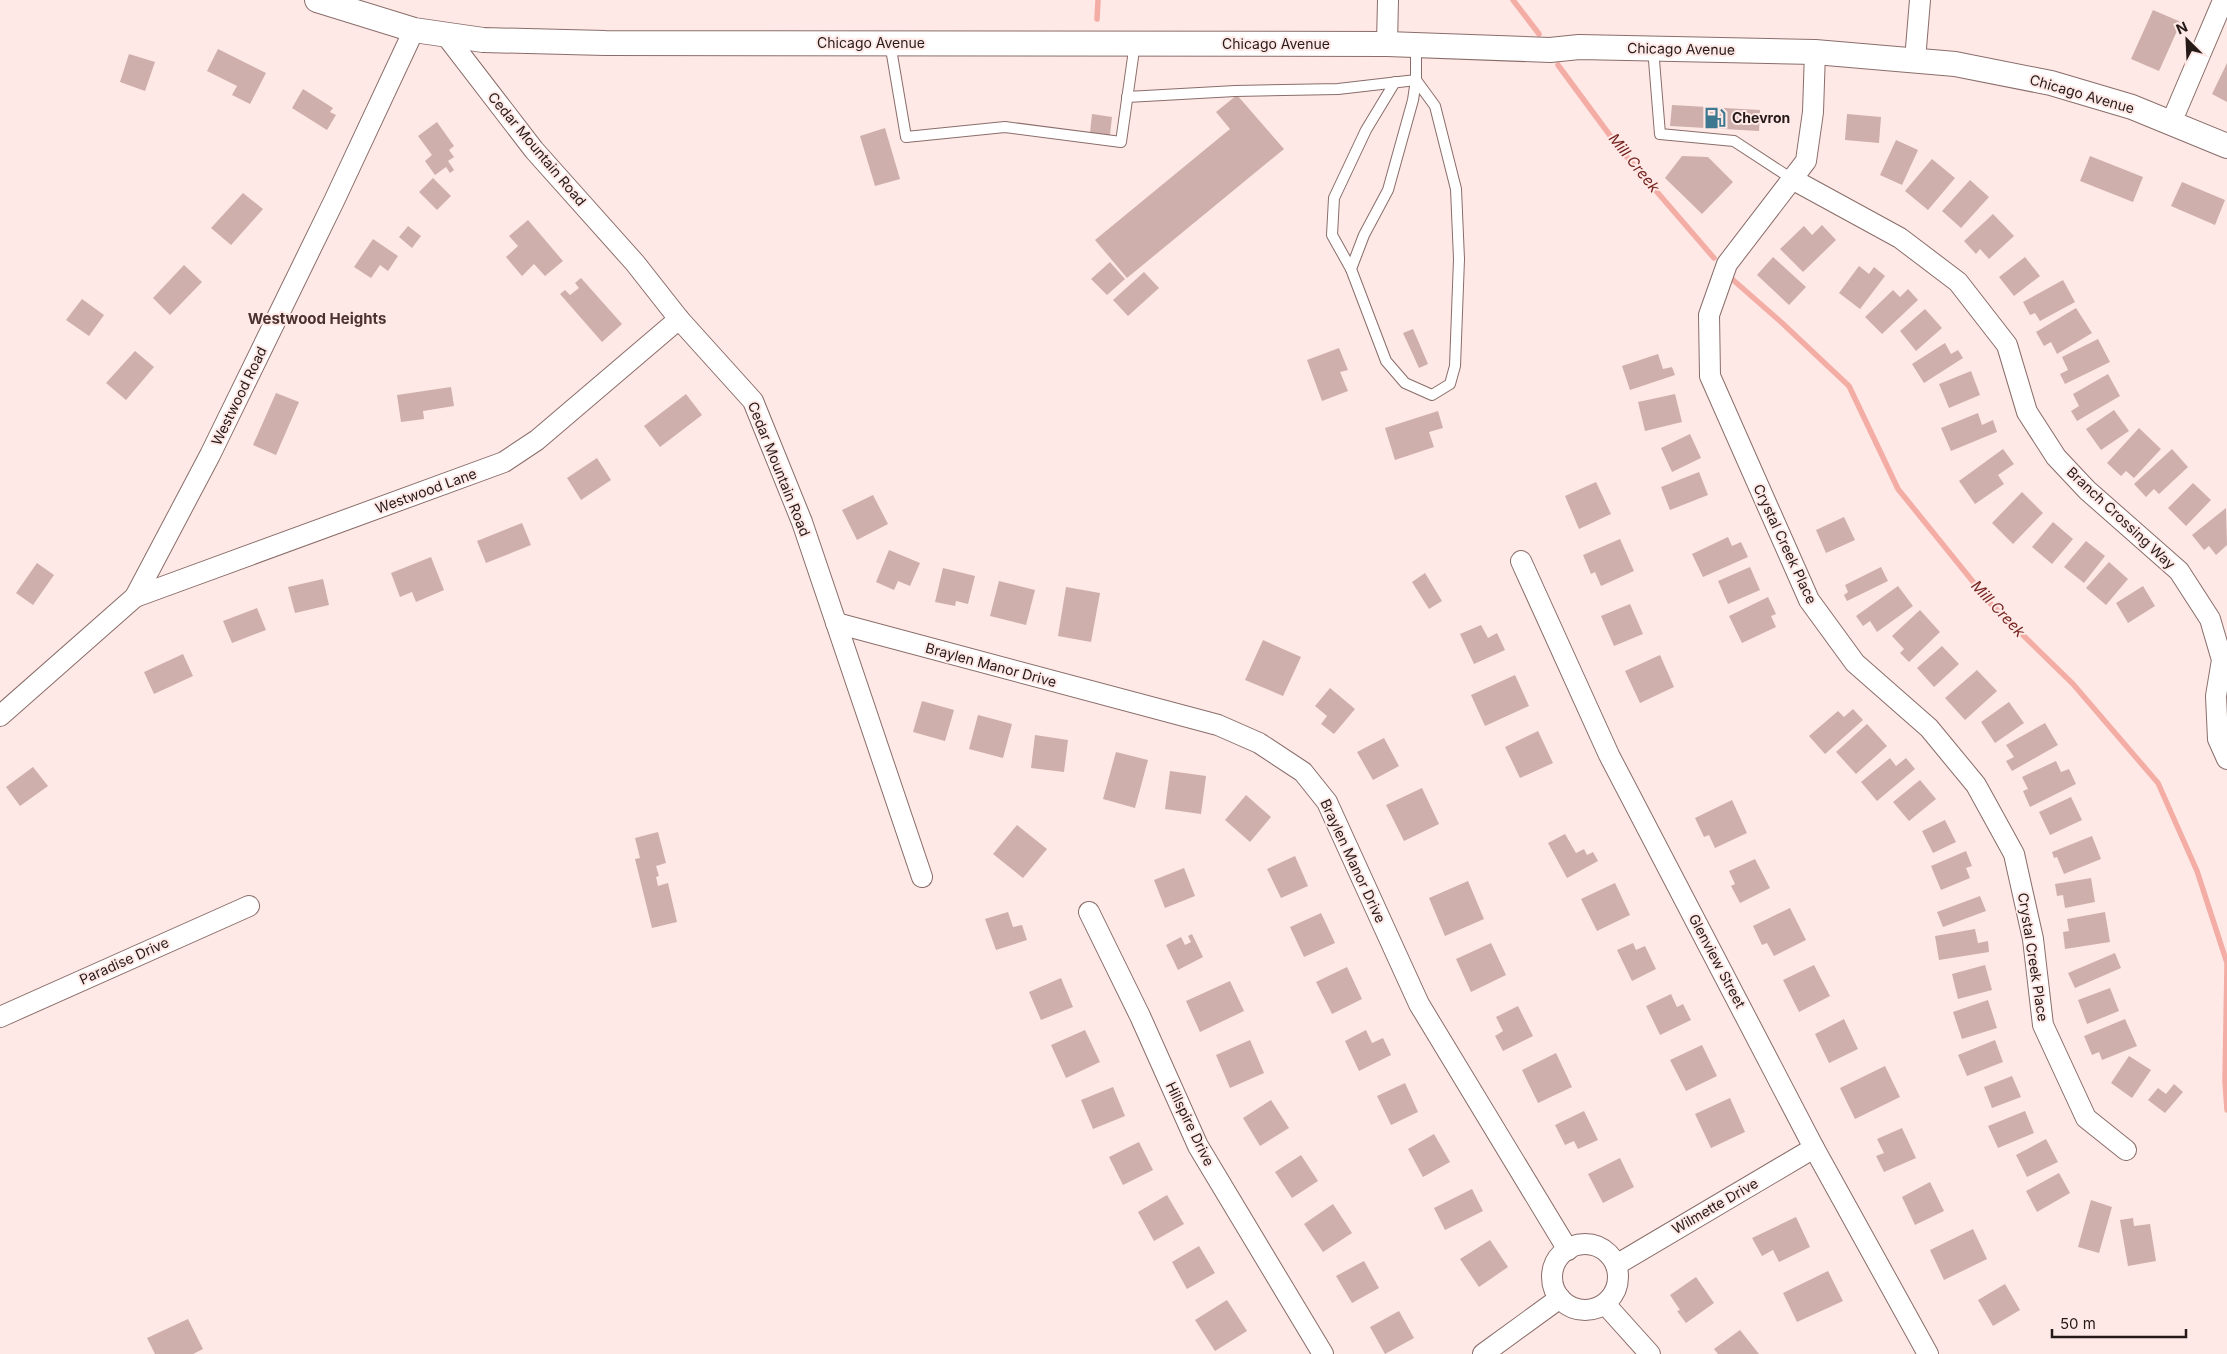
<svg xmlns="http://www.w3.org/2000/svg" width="2227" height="1354" font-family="Inter,sans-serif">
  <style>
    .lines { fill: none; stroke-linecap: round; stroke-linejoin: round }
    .stream { stroke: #f4ada5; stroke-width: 5.5 }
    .building { fill: #cfafab }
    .service-casing { stroke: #8a6d69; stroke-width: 12 }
    .minor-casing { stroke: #8a6d69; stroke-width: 22 }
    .tertiary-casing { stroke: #8a6d69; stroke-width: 26 }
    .service { stroke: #fff; stroke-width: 10 }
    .minor { stroke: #fff; stroke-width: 20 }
    .tertiary { stroke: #fff; stroke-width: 24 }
    .labels { text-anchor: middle; stroke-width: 4; stroke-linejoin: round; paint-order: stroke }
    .street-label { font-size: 14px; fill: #251a18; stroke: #fee9e7 }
    .poi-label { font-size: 14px; font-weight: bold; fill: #251a18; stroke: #fee9e7; text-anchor: start }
    .water-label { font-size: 15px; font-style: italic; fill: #762521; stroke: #fee9e7 }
    .neighbourhood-label { font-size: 15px; font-weight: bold; fill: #4c322f; stroke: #fee9e7 }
  </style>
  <rect width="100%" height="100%" fill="#fee9e7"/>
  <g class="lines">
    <g class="stream">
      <polyline points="1513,0 1539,34"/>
      <polyline points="1097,19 1098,0"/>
      <polyline points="1558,65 1620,149 1714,258"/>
      <polyline points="1732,279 1781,322 1849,386 1898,489 1991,604 2073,684 2158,783 2197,871 2227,963"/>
      <polyline points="2227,965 2225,1081 2227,1110"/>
    </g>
  </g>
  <g class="building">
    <polygon points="2153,10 2181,22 2159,71 2131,59"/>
    <polygon points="218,49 266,73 250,104 232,95 237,86 207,71"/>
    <polygon points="129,54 155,62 145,91 120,82"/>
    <polygon points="2227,63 2227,102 2212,94"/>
    <polygon points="303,89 333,108 330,112 336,115 327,130 292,108"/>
    <polygon points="1237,95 1284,149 1127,278 1095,240 1230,129 1216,112"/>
    <polygon points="1672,105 1760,110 1759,131 1670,126"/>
    <polygon points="1092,114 1112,117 1110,135 1090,133"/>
    <polygon points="1847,114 1881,117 1879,143 1845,140"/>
    <polygon points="437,122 454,146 449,150 454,157 448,161 454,170 450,173 446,167 435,175 425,161 432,155 418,136"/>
    <polygon points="885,128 900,179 875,186 860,136"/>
    <polygon points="1896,140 1918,150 1902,185 1880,175"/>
    <polygon points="1682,156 1708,157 1733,182 1702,214 1665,178"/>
    <polygon points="2090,156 2143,177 2133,202 2080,181"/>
    <polygon points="1932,159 1955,178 1928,210 1905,191"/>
    <polygon points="433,178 451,196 437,210 419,192"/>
    <polygon points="1970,180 1989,197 1961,228 1942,211"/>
    <polygon points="2182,182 2225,200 2215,225 2171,206"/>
    <polygon points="243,193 263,209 231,245 211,228"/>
    <polygon points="1993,214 2014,236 1989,259 1980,249 1976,254 1964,241"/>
    <polygon points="528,220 563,261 545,276 534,264 522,276 506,257 518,246 509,236"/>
    <polygon points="1822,225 1836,240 1803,272 1780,249 1804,226 1812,235"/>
    <polygon points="408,226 421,236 412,248 399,237"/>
    <polygon points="373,239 398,256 388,271 380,265 371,278 354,267"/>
    <polygon points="1773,257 1806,287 1789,305 1757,275"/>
    <polygon points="2025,257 2040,276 2014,296 1999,277"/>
    <polygon points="1110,262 1125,279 1107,295 1091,279"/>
    <polygon points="184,265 202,282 170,315 153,298"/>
    <polygon points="1859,266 1869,274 1874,267 1885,276 1860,309 1839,293"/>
    <polygon points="1144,272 1159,288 1128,316 1113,300"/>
    <polygon points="581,278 622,324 602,342 560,294 565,290 570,295 579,288 575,283"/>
    <polygon points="2063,280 2075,302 2040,321 2035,313 2030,315 2023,302"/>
    <polygon points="1908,289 1918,300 1882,334 1865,317 1893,290 1900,297"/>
    <polygon points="82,299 104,315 89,336 66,320"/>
    <polygon points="2076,308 2092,333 2057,354 2051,342 2044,346 2036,332"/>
    <polygon points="1925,309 1942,328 1916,351 1900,331"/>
    <polygon points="1413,329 1428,364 1419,368 1403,333"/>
    <polygon points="2098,339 2110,362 2065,384 2060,374 2068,370 2062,357"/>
    <polygon points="1945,343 1951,354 1958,350 1963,358 1924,383 1912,364"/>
    <polygon points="1339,348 1348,370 1340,372 1348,391 1322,401 1307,360"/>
    <polygon points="135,351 154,367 126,400 106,383"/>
    <polygon points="1658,354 1663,369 1672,367 1675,375 1630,390 1622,366"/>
    <polygon points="1971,371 1980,395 1949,408 1939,384"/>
    <polygon points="2108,374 2120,396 2077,421 2071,411 2079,406 2073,394"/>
    <polygon points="451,387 454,406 423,411 424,419 401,422 397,395"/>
    <polygon points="276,393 299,402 276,455 253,445"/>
    <polygon points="686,394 702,415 660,447 644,426"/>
    <polygon points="1675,394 1682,422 1645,431 1638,402"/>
    <polygon points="2114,410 2129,431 2101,450 2086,429"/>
    <polygon points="1438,411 1443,428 1429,432 1434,447 1395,460 1385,428"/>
    <polygon points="1978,413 1982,425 1993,420 1997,432 1951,451 1941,428"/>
    <polygon points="2139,428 2161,449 2134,478 2126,471 2121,476 2107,463"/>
    <polygon points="1690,434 1701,458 1672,472 1661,448"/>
    <polygon points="2003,449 2014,464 1998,475 2004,484 1975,504 1959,481"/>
    <polygon points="2172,449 2188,467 2159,494 2154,489 2146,497 2134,484"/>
    <polygon points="597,458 611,480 581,500 567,478"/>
    <polygon points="1699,472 1708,495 1670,510 1661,487"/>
    <polygon points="1596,482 1611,514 1579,529 1565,496"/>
    <polygon points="2193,483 2211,500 2186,526 2168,508"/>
    <polygon points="2022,492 2043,513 2013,544 1992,523"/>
    <polygon points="873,495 888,524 857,540 842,510"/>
    <polygon points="2226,508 2227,545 2216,555 2209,546 2204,550 2192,535"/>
    <polygon points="1844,517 1855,540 1826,553 1816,530"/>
    <polygon points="2053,522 2073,539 2052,564 2032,547"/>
    <polygon points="522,523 531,545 486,563 477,541"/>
    <polygon points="1728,537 1732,546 1741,542 1748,557 1703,577 1692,554"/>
    <polygon points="1620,539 1634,571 1601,586 1595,572 1591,574 1583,555"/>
    <polygon points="2086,541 2105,556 2084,583 2064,567"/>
    <polygon points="889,550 920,563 910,586 898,581 894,590 876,582"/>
    <polygon points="431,557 444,590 416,602 412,592 400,597 391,573"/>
    <polygon points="2109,562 2128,579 2106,605 2086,588"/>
    <polygon points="37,563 54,575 33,605 16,593"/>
    <polygon points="1750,567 1760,590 1728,604 1718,581"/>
    <polygon points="1881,567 1888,581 1847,601 1844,595 1848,592 1845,585"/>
    <polygon points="943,568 975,576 968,604 956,601 955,606 935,602"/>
    <polygon points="1425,573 1442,601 1429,609 1412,582"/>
    <polygon points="323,579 329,605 295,613 288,587"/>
    <polygon points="999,581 1035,590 1026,625 990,616"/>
    <polygon points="1898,586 1913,606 1877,632 1870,621 1863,626 1856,616"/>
    <polygon points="2143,586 2155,606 2128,623 2116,603"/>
    <polygon points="1066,587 1100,593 1091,642 1058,636"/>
    <polygon points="1768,597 1776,614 1771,616 1776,627 1742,643 1729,616"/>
    <polygon points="1630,604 1643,634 1614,646 1601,616"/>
    <polygon points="257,608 266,630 232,643 223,621"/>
    <polygon points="1920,610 1940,632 1909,662 1900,653 1904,649 1892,636"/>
    <polygon points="1481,625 1488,638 1497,633 1505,650 1474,664 1460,634"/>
    <polygon points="1263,640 1301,657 1283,696 1245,680"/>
    <polygon points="1942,646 1959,664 1934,687 1917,668"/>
    <polygon points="183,654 193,676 154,694 144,672"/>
    <polygon points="1660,655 1674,687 1640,703 1625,671"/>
    <polygon points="1977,670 1997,691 1965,720 1945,698"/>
    <polygon points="1515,675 1529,706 1485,726 1471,695"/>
    <polygon points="1330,688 1355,709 1334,734 1321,724 1327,716 1315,706"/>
    <polygon points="922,701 954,710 945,741 913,732"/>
    <polygon points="2009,702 2024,723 1995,743 1981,722"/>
    <polygon points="1853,709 1863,720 1825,754 1809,736 1838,711 1844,717"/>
    <polygon points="978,715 1012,724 1003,758 969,749"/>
    <polygon points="2045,723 2058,745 2012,771 2006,761 2014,757 2006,745"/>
    <polygon points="1867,724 1887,746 1856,774 1836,752"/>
    <polygon points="1538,731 1553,763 1520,778 1505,747"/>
    <polygon points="1035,735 1068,740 1064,772 1031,768"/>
    <polygon points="1384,738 1399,766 1373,780 1357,752"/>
    <polygon points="1116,752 1148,760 1135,808 1103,799"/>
    <polygon points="1890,758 1896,766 1906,758 1915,769 1877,801 1861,782"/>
    <polygon points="2056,761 2061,772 2069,769 2076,784 2030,807 2023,791 2028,789 2022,777"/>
    <polygon points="33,767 48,786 20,806 6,787"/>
    <polygon points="1170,771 1206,776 1201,814 1165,809"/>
    <polygon points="1920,780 1936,799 1909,821 1893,802"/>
    <polygon points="1422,788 1439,824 1404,841 1386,805"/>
    <polygon points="1246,795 1271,817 1250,842 1225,820"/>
    <polygon points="2071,797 2082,820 2050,835 2039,812"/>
    <polygon points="1732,800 1747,833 1715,848 1709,835 1704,837 1695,818"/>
    <polygon points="1945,820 1956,842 1933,853 1922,831"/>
    <polygon points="1017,825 1047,849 1023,878 993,854"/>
    <polygon points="658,832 666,863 656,866 659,876 656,877 658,886 668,883 677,922 652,928 635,859 640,858 635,838"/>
    <polygon points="1565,834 1576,853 1584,849 1587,855 1593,852 1598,861 1567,878 1548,843"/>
    <polygon points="2092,836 2101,859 2064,874 2057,857 2054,858 2052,852"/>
    <polygon points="1966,851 1972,866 1966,868 1970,878 1941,890 1931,866"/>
    <polygon points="1295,856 1308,886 1281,898 1267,869"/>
    <polygon points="1755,859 1770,888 1740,903 1731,886 1735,884 1729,871"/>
    <polygon points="1184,868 1195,896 1165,908 1154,880"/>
    <polygon points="2091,878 2095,902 2065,908 2063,895 2057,896 2055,884"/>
    <polygon points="1468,881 1484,919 1445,936 1429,898"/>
    <polygon points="1615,883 1630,915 1597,931 1581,899"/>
    <polygon points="1980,896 1986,911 1943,927 1937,912"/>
    <polygon points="1790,908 1806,940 1774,956 1767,943 1762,945 1753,926"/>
    <polygon points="1008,912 1013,927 1022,925 1027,940 996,950 985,919"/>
    <polygon points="2105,912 2110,942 2065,949 2063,932 2069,931 2067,919"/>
    <polygon points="1321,913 1335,943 1304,957 1290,927"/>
    <polygon points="1975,929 1978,943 1988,941 1989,952 1939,960 1935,936"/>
    <polygon points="1192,934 1203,957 1178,970 1166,945 1181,937 1185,945 1191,942 1188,936"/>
    <polygon points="1491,943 1506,975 1471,992 1456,959"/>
    <polygon points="1633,943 1636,950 1645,946 1656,969 1632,981 1617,950"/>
    <polygon points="2115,953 2121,968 2075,988 2068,973"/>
    <polygon points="1814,965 1830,996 1799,1012 1783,980"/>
    <polygon points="1985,965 1992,990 1958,999 1952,974"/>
    <polygon points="1347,967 1362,999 1332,1014 1316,982"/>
    <polygon points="1061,978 1073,1007 1041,1020 1029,992"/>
    <polygon points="1230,981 1244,1011 1200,1032 1186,1001"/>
    <polygon points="2110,988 2119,1011 2087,1024 2078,1000"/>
    <polygon points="1671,994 1677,1007 1683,1004 1691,1020 1660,1035 1646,1006"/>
    <polygon points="1988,1000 1997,1028 1962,1039 1953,1012"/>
    <polygon points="1518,1006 1533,1036 1503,1051 1495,1036 1503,1031 1496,1017"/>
    <polygon points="1844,1019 1858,1049 1829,1063 1815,1034"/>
    <polygon points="2125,1019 2137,1046 2102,1060 2099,1052 2092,1055 2084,1036"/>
    <polygon points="1085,1030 1100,1062 1066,1078 1051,1045"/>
    <polygon points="1366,1030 1372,1043 1383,1038 1391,1055 1359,1071 1345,1041"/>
    <polygon points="1250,1040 1264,1073 1230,1088 1216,1055"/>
    <polygon points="1995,1040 2003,1062 1967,1076 1958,1055"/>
    <polygon points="1702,1045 1717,1076 1686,1091 1670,1060"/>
    <polygon points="1556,1053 1572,1087 1538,1103 1522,1070"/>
    <polygon points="2129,1056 2151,1070 2132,1098 2111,1083"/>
    <polygon points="1885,1066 1900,1097 1855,1119 1840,1088"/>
    <polygon points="2012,1076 2021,1097 1992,1108 1984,1087"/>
    <polygon points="1405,1083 1418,1112 1391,1125 1377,1096"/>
    <polygon points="2174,1084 2183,1092 2165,1113 2148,1100 2158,1088 2166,1094"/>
    <polygon points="1113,1087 1125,1116 1093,1129 1081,1100"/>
    <polygon points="1730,1098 1745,1132 1711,1148 1695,1114"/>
    <polygon points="1271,1100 1289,1128 1260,1146 1243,1118"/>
    <polygon points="1584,1111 1598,1140 1578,1149 1574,1141 1565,1145 1555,1125"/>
    <polygon points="2025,1111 2034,1133 1998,1148 1988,1126"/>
    <polygon points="1902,1128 1916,1158 1884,1172 1876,1156 1884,1153 1877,1139"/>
    <polygon points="1434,1134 1450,1162 1423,1177 1408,1149"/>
    <polygon points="2046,1139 2058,1162 2027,1177 2016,1155"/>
    <polygon points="1139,1142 1153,1170 1123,1185 1109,1157"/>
    <polygon points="1301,1155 1318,1181 1292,1198 1275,1172"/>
    <polygon points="1620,1158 1634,1187 1603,1203 1588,1174"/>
    <polygon points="2059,1173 2070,1193 2037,1212 2026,1191"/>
    <polygon points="1930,1182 1944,1211 1915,1225 1902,1197"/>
    <polygon points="1472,1189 1483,1211 1445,1230 1434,1208"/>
    <polygon points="1167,1195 1184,1224 1154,1241 1138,1212"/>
    <polygon points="2091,1200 2112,1207 2099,1253 2078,1247"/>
    <polygon points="1333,1204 1352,1233 1323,1252 1304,1224"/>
    <polygon points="1796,1217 1810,1247 1779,1262 1773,1250 1762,1256 1752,1238"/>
    <polygon points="2133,1218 2134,1226 2150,1224 2156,1261 2128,1266 2120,1220"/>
    <polygon points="1973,1229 1987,1259 1944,1280 1930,1250"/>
    <polygon points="1490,1240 1508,1267 1479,1287 1460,1259"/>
    <polygon points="1199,1246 1215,1273 1187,1289 1172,1262"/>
    <polygon points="1364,1261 1379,1288 1352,1303 1336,1276"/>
    <polygon points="1828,1271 1843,1301 1797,1322 1783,1293"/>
    <polygon points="1696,1277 1714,1303 1686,1323 1677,1311 1680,1310 1670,1295"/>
    <polygon points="2005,1284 2020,1310 1993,1326 1978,1300"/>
    <polygon points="1227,1300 1247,1331 1215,1351 1195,1320"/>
    <polygon points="1399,1311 1414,1338 1385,1354 1370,1327"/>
    <polygon points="188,1319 203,1349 193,1354 155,1354 147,1338"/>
    <polygon points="1740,1330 1759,1354 1718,1354 1714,1349"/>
  </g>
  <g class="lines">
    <g class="service-casing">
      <g id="service">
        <polyline points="890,43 906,137 1005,127 1121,142 1135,43"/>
        <polyline points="1653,48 1660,134 1734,141 1792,179"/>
        <polygon points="1416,80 1435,106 1456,189 1459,259 1455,366 1450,384 1432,395 1405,383 1386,361 1351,269 1364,235 1388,190 1413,100"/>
        <polyline points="1127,97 1235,91 1338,89 1416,80 1416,45"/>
        <polyline points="1351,269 1332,235 1334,198 1366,130 1395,82"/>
      </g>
    </g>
    <g class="minor-casing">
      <g id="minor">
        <polyline points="444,33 534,150 635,263 679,319 753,401 802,522 922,877"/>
        <polyline points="1387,44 1388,0"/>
        <polyline points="1815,52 1813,112 1806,161 1727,264 1709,315 1710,376 1809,600 1855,663 1929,728 1976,785 2014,854 2033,939 2043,1025 2086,1118 2126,1150"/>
        <polyline points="1915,60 1920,0"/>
        <polyline points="2171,123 2222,3"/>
        <polyline points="1792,179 1900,238 1958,282 2007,345 2027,412 2056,457 2087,490 2179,571 2210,619 2222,660 2216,696 2218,739 2227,759"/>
        <polyline points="1521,561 1609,755 1814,1148 1928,1354"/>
        <polyline points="135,597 504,462 537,440 679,319"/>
        <polyline points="836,623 1218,725 1259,743 1303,772 1327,802 1419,1004 1568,1250"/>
        <polyline points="0,716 135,597 210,455 334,201 414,30"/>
        <polyline points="1089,912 1140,1016 1198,1146 1323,1354"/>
        <polyline points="0,1017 249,906"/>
        <circle cx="1585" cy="1277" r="33"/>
        <polyline points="1616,1265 1814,1148"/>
        <polyline points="1605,1304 1650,1354"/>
        <polyline points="1483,1354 1560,1298"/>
      </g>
    </g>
    <g class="tertiary-casing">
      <polyline id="tertiary" points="317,0 414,30 483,40 605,43 1387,44 1550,50 1579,47 1815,52 1955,64 2051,83 2132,107 2227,146"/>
    </g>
    <use href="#service" class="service"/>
    <use href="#minor" class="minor"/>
    <use href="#tertiary" class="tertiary"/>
  </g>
  <defs>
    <g id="fuel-bare" transform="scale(1.725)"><path d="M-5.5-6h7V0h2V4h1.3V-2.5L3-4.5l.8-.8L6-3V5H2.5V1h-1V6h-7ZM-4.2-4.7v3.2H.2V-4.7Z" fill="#3d7790" stroke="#fee9e7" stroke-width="2.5" paint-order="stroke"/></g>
  </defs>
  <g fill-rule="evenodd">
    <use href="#fuel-bare" x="1715" y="118"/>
  </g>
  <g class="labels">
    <g class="street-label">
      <text x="871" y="48">Chicago Avenue</text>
      <text x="1276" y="49">Chicago Avenue</text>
      <text transform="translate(1681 49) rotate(1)" y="5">Chicago Avenue</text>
      <text transform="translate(2082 94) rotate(16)" y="5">Chicago Avenue</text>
      <text transform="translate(537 149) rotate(50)" y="5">Cedar Mountain Road</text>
      <text transform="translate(239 396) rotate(-64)" y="5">Westwood Road</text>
      <text transform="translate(779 469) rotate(68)" y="5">Cedar Mountain Road</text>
      <text transform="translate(426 491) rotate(-20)" y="5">Westwood Lane</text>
      <text transform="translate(2121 518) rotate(43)" y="5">Branch Crossing Way</text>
      <text transform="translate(1785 544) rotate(65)" y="5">Crystal Creek Place</text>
      <text transform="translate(991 665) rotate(15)" y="5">Braylen Manor Drive</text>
      <text transform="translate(1353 861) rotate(65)" y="5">Braylen Manor Drive</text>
      <text transform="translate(2033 957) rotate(81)" y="5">Crystal Creek Place</text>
      <text transform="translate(124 961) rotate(-24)" y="5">Paradise Drive</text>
      <text transform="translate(1717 961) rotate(62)" y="5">Glenview Street</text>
      <text transform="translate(1190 1124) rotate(64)" y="5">Hillspire Drive</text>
      <text transform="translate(1715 1206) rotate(-30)" y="5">Wilmette Drive</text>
    </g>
    <g class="poi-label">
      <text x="1732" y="123">Chevron</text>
    </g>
    <g class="water-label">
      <text transform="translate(1634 163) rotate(51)" y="5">Mill Creek</text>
      <text transform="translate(1998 609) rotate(47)" y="5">Mill Creek</text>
    </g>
    <g class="neighbourhood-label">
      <text x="317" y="324">Westwood Heights</text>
    </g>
  </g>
  <g transform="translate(2187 40) rotate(336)" stroke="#fee9e7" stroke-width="4" paint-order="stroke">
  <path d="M0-4L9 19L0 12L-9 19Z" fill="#251a18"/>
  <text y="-8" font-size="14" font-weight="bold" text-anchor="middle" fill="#251a18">N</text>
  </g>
  <path d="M2052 1329v8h134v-8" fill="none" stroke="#251a18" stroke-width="2.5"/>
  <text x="2060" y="1329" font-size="15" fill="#251a18" stroke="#fee9e7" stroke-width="4" paint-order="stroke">50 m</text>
</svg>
